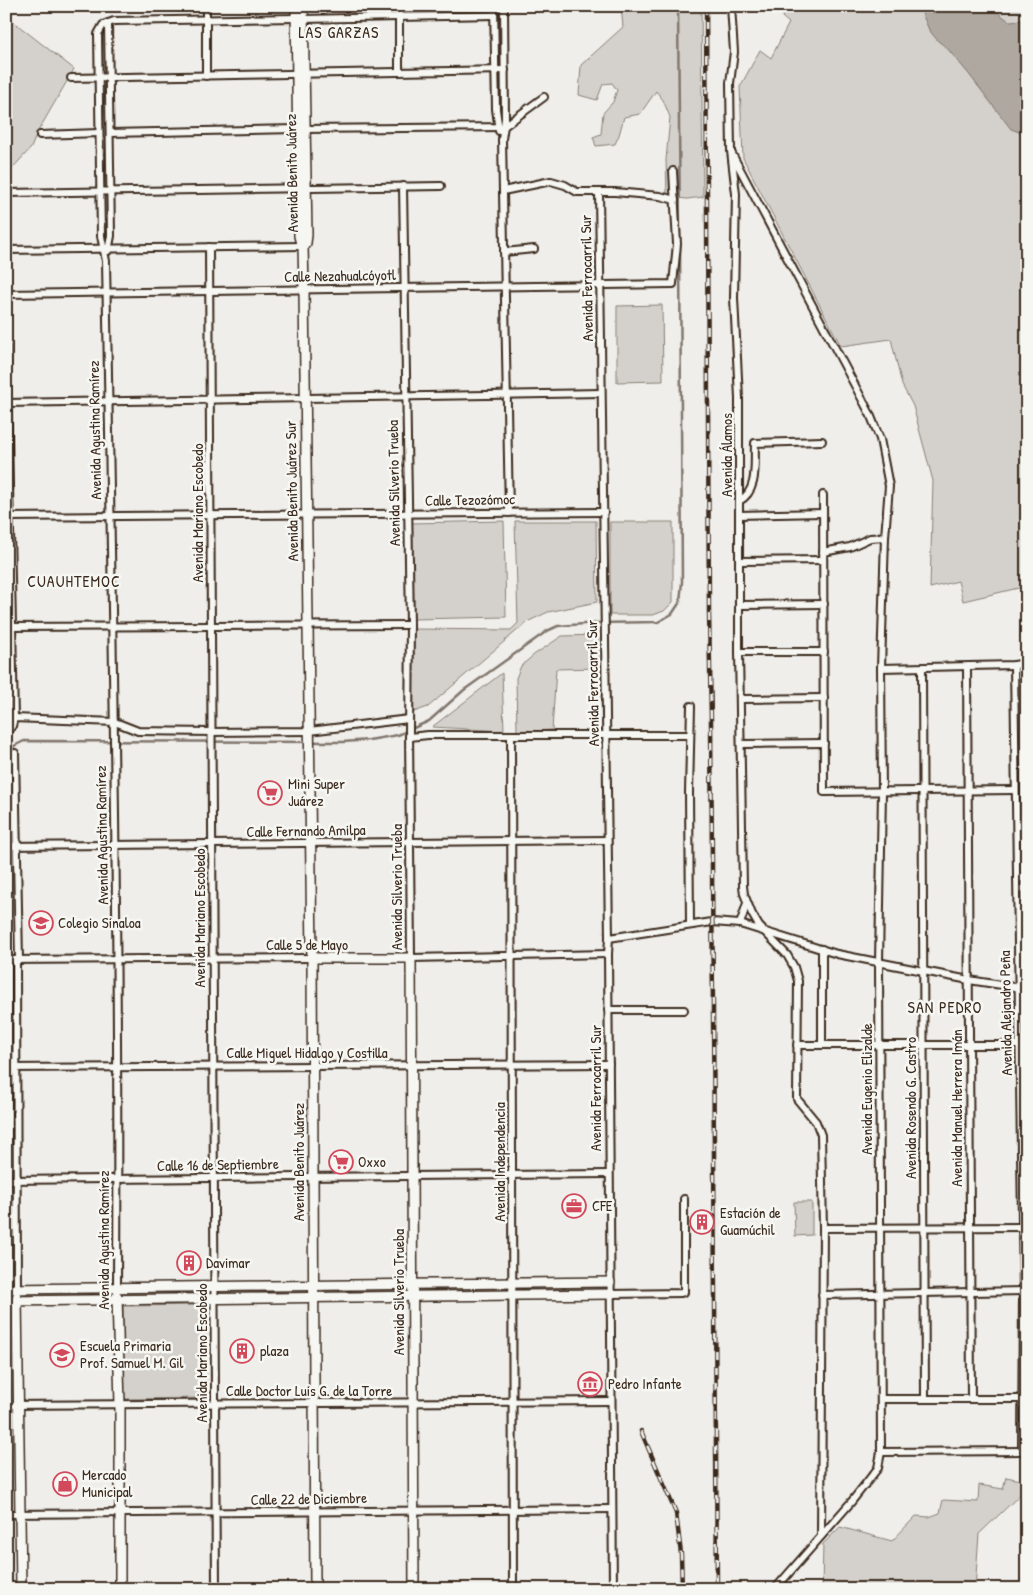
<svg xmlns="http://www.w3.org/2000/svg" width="1033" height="1595" font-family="'Patrick Hand',sans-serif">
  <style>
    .green { fill: #d4d1cc; stroke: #887e75 }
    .water { fill: #afa8a1; stroke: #81766d }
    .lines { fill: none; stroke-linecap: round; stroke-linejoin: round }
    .stream { stroke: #81766d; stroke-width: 2.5 }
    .street-casing { stroke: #3b2a1e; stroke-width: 10 }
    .secondary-casing { stroke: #3b2a1e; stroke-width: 12 }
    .street { stroke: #f6f6f2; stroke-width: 6 }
    .secondary { stroke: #f6f6f2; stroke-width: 9 }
    .rail-casing { stroke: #3b2a1e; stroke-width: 4.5 }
    .rail { stroke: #f6f6f2; stroke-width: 2.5; stroke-dasharray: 8; stroke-linecap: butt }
    .labels { text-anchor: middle; stroke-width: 5; stroke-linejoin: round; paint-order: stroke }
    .street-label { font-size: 15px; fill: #3b2a1e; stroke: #f6f6f2 }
    .poi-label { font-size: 15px; fill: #3b2a1e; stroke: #f6f6f2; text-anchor: start }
    .neighbourhood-label { font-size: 16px; letter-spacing: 1px; fill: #3b2a1e; stroke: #f6f6f2 }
  </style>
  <rect width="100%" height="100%" fill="#efeeea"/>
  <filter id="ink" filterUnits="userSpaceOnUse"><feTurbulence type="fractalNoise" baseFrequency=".02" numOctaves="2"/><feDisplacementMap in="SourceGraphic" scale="10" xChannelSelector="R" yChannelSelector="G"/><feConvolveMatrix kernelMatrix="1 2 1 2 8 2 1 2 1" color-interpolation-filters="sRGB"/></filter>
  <g filter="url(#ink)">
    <g class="green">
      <polygon points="621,6 701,6 703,197 687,199 667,197 666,160 670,117 663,100 656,91 640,114 624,117 619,135 615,144 596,146 593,137 601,134 603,113 613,102 617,90 612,83 603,84 597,100 579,95 581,65 623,27"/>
      <polygon points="789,6 1027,6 1027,586 963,601 958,581 930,588 933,481 913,406 902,385 891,339 841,346 743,158 740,87 760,50 771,58 789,23 782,17"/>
      <polygon points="6,16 74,69 37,133 31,148 6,175"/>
      <polygon points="662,305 663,381 617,382 617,306"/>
      <polygon points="504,521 506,617 413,619 411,523"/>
      <polygon points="515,521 596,521 597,602 548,612 527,622 428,707 408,714 411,629 511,630 518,623"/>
      <polygon points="610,522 673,522 673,602 664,611 653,615 610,615"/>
      <polygon points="598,635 598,668 556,669 552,730 517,732 516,678 521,666 535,654 562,636"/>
      <polygon points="502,673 504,731 432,727"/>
      <polygon points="794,1202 812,1202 812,1235 795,1236"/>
      <polygon points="206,1305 207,1398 124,1399 123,1306"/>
      <polygon points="1006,1477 1021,1480 1026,1489 979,1534 975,1589 822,1589 823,1544 840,1527 892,1541 916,1516 929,1517 940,1513 943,1500 978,1502 979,1485 1003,1489"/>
    </g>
    <polygon class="water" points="919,6 989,6 1009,21 1023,20 1027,22 1027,135 1011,129 968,73 946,47 938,41 929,30"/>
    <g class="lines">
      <g class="stream">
        <polyline points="678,6 680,237"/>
        <polyline points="8,950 8,871 9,852 13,840 10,758 14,746 24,741 343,742 369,740 398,735 429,721 464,690 547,631 558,626 597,623 658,622 672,614 680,602 682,582 680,248"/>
      </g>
      <g class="street-casing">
        <g id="street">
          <polyline points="206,6 206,76"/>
          <polyline points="399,6 399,72"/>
          <polyline points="494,6 496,109 499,131"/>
          <polyline points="504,6 505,119 502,139 509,513"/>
          <polyline points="731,6 734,52 730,83 731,151 736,194 734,298 739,398 739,652 743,886 744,894 752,914 759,926 787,955 794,967 798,981 797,1099 816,1122 821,1135 823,1228 821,1536"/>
          <polyline points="303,19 494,15"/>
          <polyline points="108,23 111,236 108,251"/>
          <polyline points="71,78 505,70"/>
          <polyline points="305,129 503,127 544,97"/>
          <polyline points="110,133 297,129"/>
          <polyline points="40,135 99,133"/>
          <polyline points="732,154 870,414 880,439 889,486 885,537 881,668 882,792 879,962 881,1452 878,1468 852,1501 775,1589"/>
          <polyline points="403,186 410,625 409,730 411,958 608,954"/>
          <polyline points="503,191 551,181 565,185 577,192 615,192 660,196 675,200"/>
          <polyline points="599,192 609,938 608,954 613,1589"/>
          <polyline points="6,193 441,186"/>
          <polyline points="209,247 216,1589"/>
          <polyline points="6,250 303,246"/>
          <polyline points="504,252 534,249"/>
          <polyline points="6,294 673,284 677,244 673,171"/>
          <polyline points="6,346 14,718"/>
          <polyline points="6,403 601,393"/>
          <polyline points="823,495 824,792 1015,790"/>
          <path d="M739 501C759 491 754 463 755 443L822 441"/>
          <polyline points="739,515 823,513"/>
          <polyline points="6,517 604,512"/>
          <polyline points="823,552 850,547 870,538 885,537"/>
          <polyline points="739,561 823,560"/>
          <polyline points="740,605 824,604"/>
          <polyline points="6,627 410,625"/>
          <polyline points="739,652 824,652"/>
          <polyline points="1014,665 1023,1291 1022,1450"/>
          <polyline points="967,667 971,1398"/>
          <polyline points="881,668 1014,665 1027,663"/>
          <polyline points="922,668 925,1399"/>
          <polyline points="740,699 824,698"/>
          <polyline points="6,734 12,726 14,718 115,722 138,731 211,732 309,731 409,719"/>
          <polyline points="511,735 513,1589"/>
          <polyline points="409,737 428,735 690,735"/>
          <polyline points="741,744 824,743"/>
          <polyline points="15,753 19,960"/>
          <polyline points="6,846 607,840"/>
          <polyline points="1017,879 1027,877"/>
          <polyline points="740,924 747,903"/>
          <polyline points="690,925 689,793 691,706"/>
          <polyline points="609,938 712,922 740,924 837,954 969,980 1027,989"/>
          <polyline points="6,960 312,958"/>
          <polyline points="16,960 17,1289"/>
          <polyline points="608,1010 684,1010"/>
          <polyline points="797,1045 1019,1045"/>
          <polyline points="822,1045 822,949"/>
          <polyline points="6,1068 609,1064"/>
          <polyline points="6,1180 609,1174"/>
          <polyline points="823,1228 1027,1227"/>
          <path d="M117 1288C119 946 112 604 106 261L101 236 98 34 103 25 114 21 296 18"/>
          <polyline points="611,1294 681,1293 684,1292 684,1199"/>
          <polyline points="822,1295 1023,1291"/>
          <polyline points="881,1399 1021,1399"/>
          <polyline points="6,1405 611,1401"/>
          <polyline points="881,1452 1027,1451"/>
          <polyline points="6,1514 612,1509"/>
        </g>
      </g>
      <g class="secondary-casing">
        <g id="secondary">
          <polyline points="296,6 299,236 301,244 303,246 304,289 312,958 315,1589"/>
          <polyline points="303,6 307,235 306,243 303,246"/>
          <polyline points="312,958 411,958 414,1589"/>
          <polyline points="6,1289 610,1282"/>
          <polyline points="117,1296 120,1405 120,1589"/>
          <polyline points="17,1297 21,1589"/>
          <polyline points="6,1301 611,1294"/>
        </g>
      </g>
      <use href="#street" class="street"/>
      <use href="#secondary" class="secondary"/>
      <g class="rail-casing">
        <g id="rail">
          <polyline points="706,6 709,612 711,721 717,1589"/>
          <polyline points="641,1431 676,1513 681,1554 682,1589"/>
        </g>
      </g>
      <use href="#rail" class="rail"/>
    </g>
  </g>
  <defs>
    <g id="supermarket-ring" transform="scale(1.25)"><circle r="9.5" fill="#f6f6f2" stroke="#d1495b" stroke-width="1.5"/><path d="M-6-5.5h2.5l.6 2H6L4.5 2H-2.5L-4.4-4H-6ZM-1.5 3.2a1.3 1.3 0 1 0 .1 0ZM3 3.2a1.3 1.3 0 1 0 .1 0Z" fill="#d1495b"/></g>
    <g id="school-ring" transform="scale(1.25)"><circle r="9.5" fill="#f6f6f2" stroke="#d1495b" stroke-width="1.5"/><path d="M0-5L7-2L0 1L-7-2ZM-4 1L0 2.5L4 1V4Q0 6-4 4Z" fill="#d1495b"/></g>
    <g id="office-ring" transform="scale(1.25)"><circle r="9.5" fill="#f6f6f2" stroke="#d1495b" stroke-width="1.5"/><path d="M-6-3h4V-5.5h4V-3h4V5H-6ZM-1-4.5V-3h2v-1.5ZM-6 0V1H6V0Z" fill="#d1495b"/></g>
    <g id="building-ring" transform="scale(1.25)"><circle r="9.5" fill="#f6f6f2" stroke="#d1495b" stroke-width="1.5"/><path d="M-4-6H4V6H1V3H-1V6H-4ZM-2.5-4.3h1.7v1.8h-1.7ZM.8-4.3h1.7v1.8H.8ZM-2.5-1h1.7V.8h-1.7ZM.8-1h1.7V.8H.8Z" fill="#d1495b"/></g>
    <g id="museum-ring" transform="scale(1.25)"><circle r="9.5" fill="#f6f6f2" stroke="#d1495b" stroke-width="1.5"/><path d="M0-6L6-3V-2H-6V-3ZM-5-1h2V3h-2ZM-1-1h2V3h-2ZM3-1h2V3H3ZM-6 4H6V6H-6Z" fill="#d1495b"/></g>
    <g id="shop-ring" transform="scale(1.25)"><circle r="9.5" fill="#f6f6f2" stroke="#d1495b" stroke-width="1.5"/><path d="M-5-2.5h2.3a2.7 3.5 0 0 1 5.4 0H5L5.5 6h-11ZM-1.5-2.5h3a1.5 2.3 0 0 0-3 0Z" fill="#d1495b"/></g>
  </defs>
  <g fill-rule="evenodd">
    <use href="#supermarket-ring" x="270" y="793"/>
    <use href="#school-ring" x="41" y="923"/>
    <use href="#supermarket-ring" x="341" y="1162"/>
    <use href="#office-ring" x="574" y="1206"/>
    <use href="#building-ring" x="702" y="1222"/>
    <use href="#building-ring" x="189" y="1263"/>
    <use href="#building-ring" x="242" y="1351"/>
    <use href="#school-ring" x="62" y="1355"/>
    <use href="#museum-ring" x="590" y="1384"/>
    <use href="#shop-ring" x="65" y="1484"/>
  </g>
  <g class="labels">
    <g class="street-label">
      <text transform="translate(292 173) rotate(-91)" y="5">Avenida Benito Juárez</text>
      <text transform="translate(340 276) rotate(-1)" y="5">Calle Nezahualcóyotl</text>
      <text transform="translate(587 278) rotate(-91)" y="5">Avenida Ferrocarril Sur</text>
      <text transform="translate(95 430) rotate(-91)" y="5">Avenida Agustina Ramírez</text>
      <text transform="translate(727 455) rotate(-90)" y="5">Avenida Álamos</text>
      <text transform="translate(394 483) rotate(-91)" y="5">Avenida Silverio Trueba</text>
      <text transform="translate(292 491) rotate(-91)" y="5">Avenida Benito Juárez Sur</text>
      <text transform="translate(470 500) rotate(-1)" y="5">Calle Tezozómoc</text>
      <text transform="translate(198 513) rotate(-90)" y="5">Avenida Mariano Escobedo</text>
      <text transform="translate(593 683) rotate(-91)" y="5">Avenida Ferrocarril Sur</text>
      <text transform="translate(306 831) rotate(-1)" y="5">Calle Fernando Amilpa</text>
      <text transform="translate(102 835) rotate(-91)" y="5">Avenida Agustina Ramírez</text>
      <text transform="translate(397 887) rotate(-90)" y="5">Avenida Silverio Trueba</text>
      <text transform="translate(200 918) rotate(-90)" y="5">Avenida Mariano Escobedo</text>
      <text x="307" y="950">Calle 5 de Mayo</text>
      <text transform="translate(1006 1013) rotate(-91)" y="5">Avenida Alejandro Peña</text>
      <text x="307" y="1058">Calle Miguel Hidalgo y Costilla</text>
      <text transform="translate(596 1088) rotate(-90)" y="5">Avenida Ferrocarril Sur</text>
      <text transform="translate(867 1089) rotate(-90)" y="5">Avenida Eugenio Elizalde</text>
      <text transform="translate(911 1108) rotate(-90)" y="5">Avenida Rosendo G. Castro</text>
      <text transform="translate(957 1108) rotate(-90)" y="5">Avenida Manuel Herrera Imán</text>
      <text transform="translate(299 1162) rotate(-90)" y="5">Avenida Benito Juárez</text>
      <text transform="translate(500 1162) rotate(-90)" y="5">Avenida Independencia</text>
      <text transform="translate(218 1165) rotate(-1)" y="5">Calle 16 de Septiembre</text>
      <text transform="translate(104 1240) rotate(-90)" y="5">Avenida Agustina Ramírez</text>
      <text transform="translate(399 1292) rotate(-90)" y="5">Avenida Silverio Trueba</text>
      <text transform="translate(202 1353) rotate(-90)" y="5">Avenida Mariano Escobedo</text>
      <text x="309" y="1396">Calle Doctor Luis G. de la Torre</text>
      <text transform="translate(309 1499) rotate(-1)" y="5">Calle 22 de Diciembre</text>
    </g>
    <g class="poi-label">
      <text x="288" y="789">Mini Super<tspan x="288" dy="17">Juárez</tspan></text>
      <text x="58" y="928">Colegio Sinaloa</text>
      <text x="358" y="1167">Oxxo</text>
      <text x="592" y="1211">CFE</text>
      <text x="720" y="1218">Estación de<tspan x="720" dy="17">Guamúchil</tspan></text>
      <text x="206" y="1268">Davimar</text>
      <text x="80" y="1351">Escuela Primaria<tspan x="80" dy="17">Prof. Samuel M. Gil</tspan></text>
      <text x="260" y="1356">plaza</text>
      <text x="608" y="1389">Pedro Infante</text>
      <text x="82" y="1480">Mercado<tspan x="82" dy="17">Municipal</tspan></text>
    </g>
    <g class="neighbourhood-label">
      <text x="339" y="38">LAS GARZAS</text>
      <text x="74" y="587">CUAUHTEMOC</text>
      <text x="945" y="1013">SAN PEDRO</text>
    </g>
  </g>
  <rect width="1033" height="1595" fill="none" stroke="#f6f6f2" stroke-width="25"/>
  <rect x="12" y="12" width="1008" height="1570" fill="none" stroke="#3b2a1e" stroke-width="2" filter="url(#ink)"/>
</svg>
